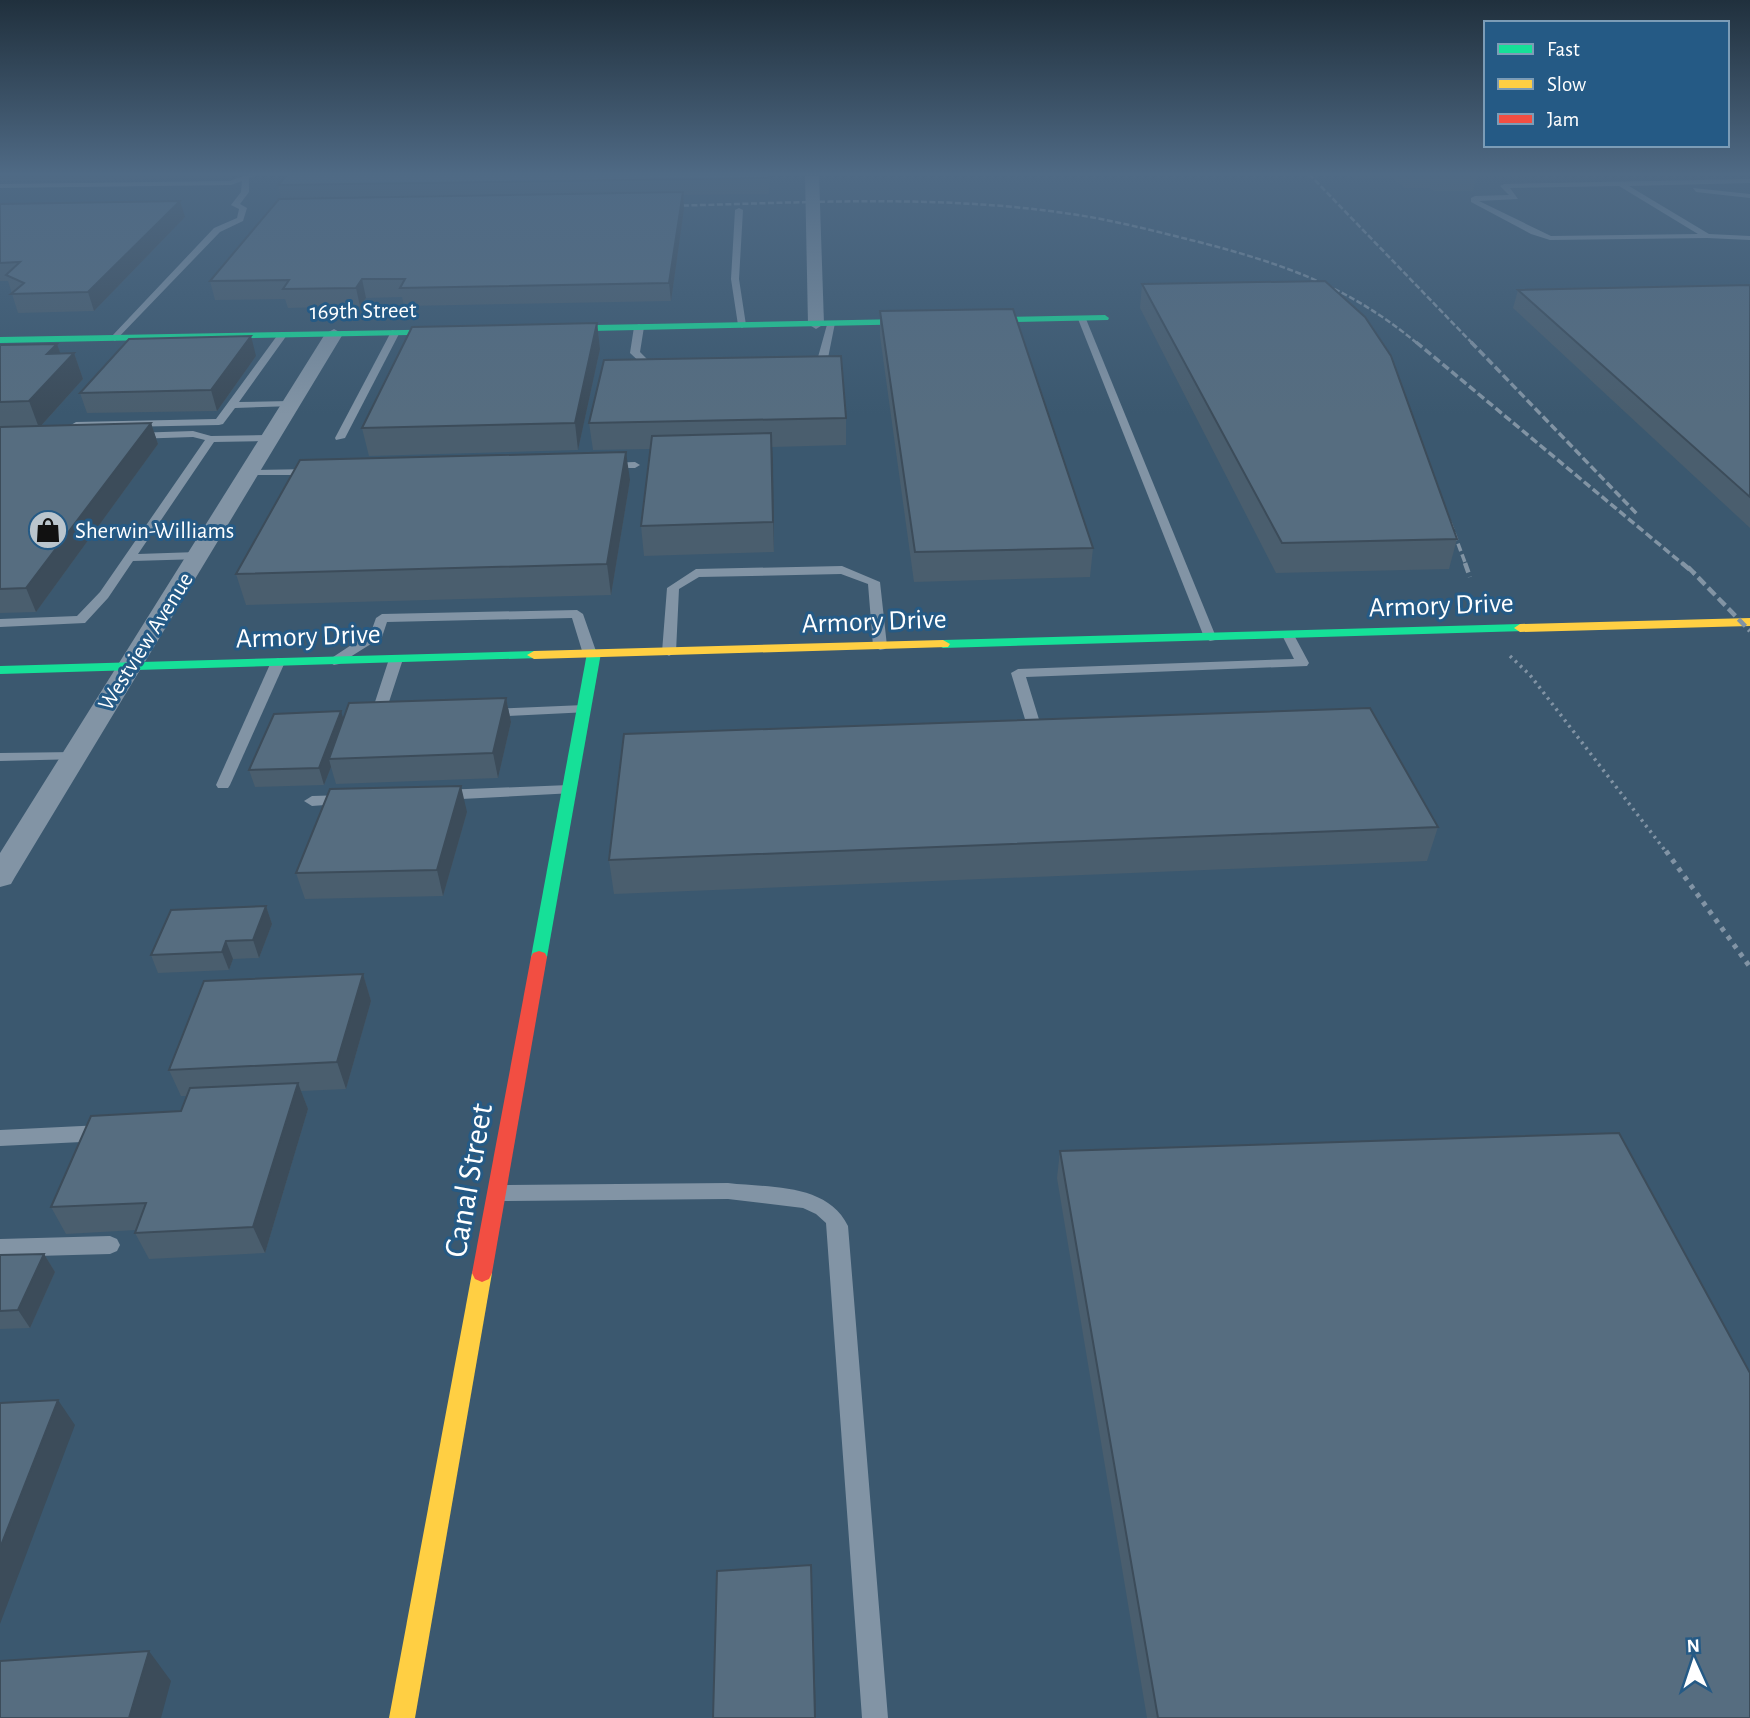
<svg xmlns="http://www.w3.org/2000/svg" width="1750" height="1718" font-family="'Alegreya Sans',sans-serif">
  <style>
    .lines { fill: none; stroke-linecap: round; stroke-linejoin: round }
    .path-far1 { stroke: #8294a5; stroke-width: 3.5; stroke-dasharray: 2.5 4.5; stroke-linecap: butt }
    .path { stroke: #8294a5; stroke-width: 5; stroke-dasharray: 4.5 6; stroke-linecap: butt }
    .lane { fill: #8294a5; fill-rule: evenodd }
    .street { fill: #8294a5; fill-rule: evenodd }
    .fast { fill: #16e098; fill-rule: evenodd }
    .slow { fill: #ffcf43; fill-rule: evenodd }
    .jam { fill: #f24e42; fill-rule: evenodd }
    .rail-far2 { stroke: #8294a4; stroke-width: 2.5; stroke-dasharray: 6 2.5; stroke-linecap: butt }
    .rail-far1 { stroke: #8294a4; stroke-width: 3.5; stroke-dasharray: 8 3.5; stroke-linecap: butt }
    .rail { stroke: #8294a4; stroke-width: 4.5; stroke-dasharray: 10 4.5; stroke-linecap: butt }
    .wall { fill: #4a5e6e }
    .shaded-wall { fill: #3c4c5a }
    .building { fill: #566d80; stroke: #3c4c5a; stroke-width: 2 }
    .labels { text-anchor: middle; stroke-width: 6; stroke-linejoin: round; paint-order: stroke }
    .far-street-label { font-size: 23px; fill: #fff; stroke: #255a85 }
    .far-poi-label { font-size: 23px; fill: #fff; stroke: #255a85; text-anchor: start }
    .street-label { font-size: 28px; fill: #fff; stroke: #255a85 }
    .near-street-label { font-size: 33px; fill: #fff; stroke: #255a85 }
  </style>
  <rect width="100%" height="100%" fill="#3b586f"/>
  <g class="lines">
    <polyline class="path-far1" points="1510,656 1530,675 1667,853"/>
    <polyline class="path" points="1666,851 1750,967"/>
    <g class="lane">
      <polygon points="248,174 257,174 249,178 249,192 240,204 247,208 243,221 220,232 115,341 110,338 112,336 214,228 237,218 239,209 231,205 241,192 242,181 231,185 0,188 0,184 230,181"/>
      <path d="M1750 179V183L1629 186 1709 234 1750 236V240L1707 238 1550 240 1531 234 1471 202V198L1475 196 1509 195 1500 186 1504 184ZM1619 186 1698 234 1551 236 1479 201 1518 199 1510 188Z"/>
      <polygon points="1693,188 1750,194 1750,198 1696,192"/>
      <polygon points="739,208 743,210 739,279 746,325 742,328 738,325 731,279 735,210"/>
      <polygon points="1082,316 1086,319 1216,637 1215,640 1210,641 1204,637 1078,319"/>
      <polygon points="828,321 835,323 828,358 814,372 808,372 808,368 818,357"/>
      <polygon points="639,324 644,327 640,352 651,363 664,367 664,371 645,367 630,353 634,327"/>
      <polygon points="392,330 400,332 345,438 336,440 335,438"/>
      <polygon points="282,332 287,335 239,402 290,401 294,402 294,406 235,408 223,424 219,425 76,428 71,425 76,422 216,419 279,333"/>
      <polygon points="193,431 211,436 269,435 274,438 269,441 214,442 138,554 197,552 201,553 201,559 133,561 108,598 85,623 0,627 0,619 77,616 100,592 205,440 193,437 134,439 129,436 134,433"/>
      <polygon points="607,463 635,462 640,465 635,468 603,468 603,464"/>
      <polygon points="248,470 312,469 317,472 312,475 244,475 244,471"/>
      <polygon points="842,566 880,582 887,646 885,649 880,650 873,646 868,584 841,574 699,577 679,589 676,652 669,656 662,652 667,588 696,569"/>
      <polygon points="577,610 583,614 597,654 595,657 585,657 583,654 572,618 387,622 382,637 339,664 334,665 327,661 371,632 376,618 382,614"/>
      <polygon points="1288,631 1294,635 1309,663 1307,666 1026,677 1045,739 1038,743 1031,739 1011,673 1018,669 1294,659 1282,635"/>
      <polygon points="396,655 403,659 388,705 388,711 396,715 389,719 376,716 374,705 389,659"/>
      <polygon points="278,658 285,662 230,785 228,788 218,788 216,785 271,662"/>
      <polygon points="584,705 589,706 591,709 589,712 488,717 481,713 488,709"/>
      <polygon points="75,752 80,753 82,756 80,759 0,761 0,753"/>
      <polygon points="569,785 576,790 574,793 442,800 435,795 442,790"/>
      <polygon points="346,795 351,797 354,800 351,803 312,806 304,801 312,796"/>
      <polygon points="102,1125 109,1128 112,1133 109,1138 102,1141 0,1146 0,1130"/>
      <path d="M728 1183C770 1188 827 1183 848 1226L888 1718H862L826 1223 816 1214 803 1208 728 1199 501 1201 494 1199 491 1193 494 1187 501 1185Z"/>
      <polygon points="110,1236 117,1239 120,1245 117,1251 110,1254 0,1257 0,1239"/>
    </g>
    <g class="street">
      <polygon points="805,174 819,174 824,324 816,329 808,324"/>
      <polygon points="334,329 343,334 15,877 11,884 0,887 0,853 325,334"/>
    </g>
    <g class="fast">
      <polygon points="1105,315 1109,318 1108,320 544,332 539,329 544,326"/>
      <polygon points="463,329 465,331 460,334 0,343 0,337"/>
      <polygon points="1520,624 1525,625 1525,631 943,648 936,644 943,640"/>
      <polygon points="594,649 601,653 547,957 545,961 533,961 531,957 587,653"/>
      <polygon points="534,651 541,655 539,658 0,674 0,666"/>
    </g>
    <g class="slow">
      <polygon points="1750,618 1750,626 1520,632 1514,628 1520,624"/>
      <polygon points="943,640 950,644 948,647 534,659 527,655 534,651"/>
      <polygon points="482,1264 489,1267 492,1273 415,1718 389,1718 472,1273 475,1267"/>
    </g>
    <polygon class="jam" points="539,951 545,953 547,957 492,1273 489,1279 482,1282 475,1279 472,1273 531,957 533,953"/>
    <g class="rail-far2">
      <polyline points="1309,174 1473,344"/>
      <path d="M666 206C798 203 933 194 1064 213 1110 219 1154 231 1199 242 1284 264 1350 287 1418 344"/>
    </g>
    <g class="rail-far1">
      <polyline points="1416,342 1684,565"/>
      <polyline points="1471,342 1637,514"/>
      <polyline points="1450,522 1466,565"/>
    </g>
    <g class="rail">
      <polyline points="1465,563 1470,577"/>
      <polyline points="1682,563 1695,574"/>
      <polyline points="1688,567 1750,631"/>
    </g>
  </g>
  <g class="wall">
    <polygon points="0,174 234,174 230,178 0,181"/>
    <polygon points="288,174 770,174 769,194 683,195 684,209 671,301 404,306 402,297 366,298 360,306 288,308 285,299 215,300 210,281 281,199 278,185"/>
    <polygon points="1349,174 1655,174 1477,177 1473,191 1434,191 1429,188 1404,188 1393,178 1355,179"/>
    <polygon points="0,204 185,217 94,311 18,313 8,281 0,281"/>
    <polygon points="1142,284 1457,539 1449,569 1276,573 1140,308"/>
    <polygon points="1750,285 1750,528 1513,308 1518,290"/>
    <polygon points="880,311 1093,548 1090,577 914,582 880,336"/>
    <polygon points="597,323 600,349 578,450 369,456 362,428"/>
    <polygon points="57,344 60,353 74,353 83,379 41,426 151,423 158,444 36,612 0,613 0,345"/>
    <polygon points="256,356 217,411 87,413 80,393"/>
    <polygon points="846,418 846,445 772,447 774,552 644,556 641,526 650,449 593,450 589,423"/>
    <polygon points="630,480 611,595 246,605 236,574"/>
    <polygon points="506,698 511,722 498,778 336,784 331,767 324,785 255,787 249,770 343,719"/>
    <polygon points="467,812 443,896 305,899 296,873"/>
    <polygon points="1438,827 1427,861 614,894 609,860"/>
    <polygon points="266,906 272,924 259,958 233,959 229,970 158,973 151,955"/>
    <polygon points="363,974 371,1001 346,1089 301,1091 308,1109 265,1253 149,1259 135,1233 136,1230 66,1234 51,1207 181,1111 187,1096 181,1096 169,1070"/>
    <polygon points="1060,1151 1750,1718 1147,1718 1057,1178"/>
    <polygon points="44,1254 55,1272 30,1328 0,1329 0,1255"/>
  </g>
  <g class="shaded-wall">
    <polygon points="683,192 684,209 671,301 669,283"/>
    <polygon points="180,201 185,217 94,311 88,292"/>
    <polygon points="362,279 366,298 360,306 356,288"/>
    <polygon points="597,323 600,349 578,450 575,423"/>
    <polygon points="251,336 256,356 217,411 211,390"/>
    <polygon points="57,344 64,364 74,353 83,379 39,428 29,401 47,354"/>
    <polygon points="151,423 158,444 36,612 26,588"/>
    <polygon points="771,433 773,461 774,552 773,522"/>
    <polygon points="626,452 630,480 611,595 607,564"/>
    <polygon points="506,698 511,722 498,778 493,753"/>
    <polygon points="341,711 346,728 329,759 331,767 324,785 319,768"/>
    <polygon points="461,786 467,812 443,896 437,870"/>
    <polygon points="266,906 272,924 259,958 253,940"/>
    <polygon points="226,941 233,959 229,970 222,952"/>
    <polygon points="363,974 371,1001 346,1089 337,1062"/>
    <polygon points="298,1083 308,1109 265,1253 253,1227"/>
    <polygon points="44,1254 55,1272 30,1328 18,1310"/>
    <polygon points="58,1400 75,1425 0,1624 0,1548"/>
    <polygon points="811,1565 812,1589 816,1718 815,1718"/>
    <polygon points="149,1651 171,1681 161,1718 129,1718"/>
  </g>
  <g class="building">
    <polygon points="288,174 769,174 769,178 278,185"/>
    <polygon points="683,192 669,283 400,288 405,279 362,279 356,288 283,289 289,280 210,281 279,199"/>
    <polygon points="180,201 88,292 11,294 24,283 6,275 20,262 0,263 0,204"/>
    <polygon points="1325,281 1365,317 1391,356 1457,539 1282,543 1142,284"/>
    <polygon points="1750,285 1750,497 1518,290"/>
    <polygon points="1013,309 1093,548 915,552 880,311"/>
    <polygon points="597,323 575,423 362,428 412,327"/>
    <polygon points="251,336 211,390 80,393 129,339"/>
    <polygon points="57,344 47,354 74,353 29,401 0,402 0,345"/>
    <polygon points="841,356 846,418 589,423 604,360"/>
    <polygon points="151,423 26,588 0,589 0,427"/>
    <polygon points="771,433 773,522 641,526 652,436"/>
    <polygon points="626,452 607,564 236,574 300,460"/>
    <polygon points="506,698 493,753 329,759 349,703"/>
    <polygon points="1370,708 1438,827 609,860 624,734"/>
    <polygon points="341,711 319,768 249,770 274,714"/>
    <polygon points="461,786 437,870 296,873 330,789"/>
    <polygon points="266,906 253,940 226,941 222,952 151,955 171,910"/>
    <polygon points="363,974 337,1062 169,1070 204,981"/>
    <polygon points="298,1083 253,1227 135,1233 146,1203 51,1207 91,1116 181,1111 190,1088"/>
    <polygon points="1619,1133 1750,1373 1750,1718 1158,1718 1060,1151"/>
    <polygon points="44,1254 18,1310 0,1311 0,1255"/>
    <polygon points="58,1400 0,1548 0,1403"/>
    <polygon points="811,1565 815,1718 713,1718 717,1571"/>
    <polygon points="149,1651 129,1718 0,1718 0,1661"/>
  </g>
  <linearGradient id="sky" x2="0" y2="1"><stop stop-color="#20303d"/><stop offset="0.42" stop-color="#4f6a85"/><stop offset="1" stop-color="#4f6a85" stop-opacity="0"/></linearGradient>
  <rect width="1750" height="414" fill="url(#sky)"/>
  <defs>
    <g id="shop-disc" transform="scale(2.0125)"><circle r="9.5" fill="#bac5cd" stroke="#255a85"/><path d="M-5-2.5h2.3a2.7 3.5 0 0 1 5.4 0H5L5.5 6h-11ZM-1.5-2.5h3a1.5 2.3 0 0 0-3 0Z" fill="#111"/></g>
  </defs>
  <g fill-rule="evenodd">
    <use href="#shop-disc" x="48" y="530"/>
  </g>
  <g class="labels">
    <g class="far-street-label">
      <text transform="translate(363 310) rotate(-1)" y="8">169th Street</text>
      <text transform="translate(145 641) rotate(-58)" y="8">Westview Avenue</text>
    </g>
    <g class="far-poi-label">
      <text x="75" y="538">Sherwin-Williams</text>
    </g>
    <g class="street-label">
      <text transform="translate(1441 604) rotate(-2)" y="10">Armory Drive</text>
      <text transform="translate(874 620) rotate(-2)" y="10">Armory Drive</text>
      <text transform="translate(308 635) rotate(-2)" y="10">Armory Drive</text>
    </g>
    <g class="near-street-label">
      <text transform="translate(467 1180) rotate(-80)" y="12">Canal Street</text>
    </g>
  </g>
  <rect x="1484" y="21" width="245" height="126" fill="#255a85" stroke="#7c9cb6" stroke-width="2"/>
  <rect x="1498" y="44" width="35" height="10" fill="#16e098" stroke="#7c9cb6" stroke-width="2"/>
  <text x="1547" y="56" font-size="21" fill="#ffffff">Fast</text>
  <rect x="1498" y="79" width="35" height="10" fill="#ffcf43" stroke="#7c9cb6" stroke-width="2"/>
  <text x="1547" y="91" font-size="21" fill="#ffffff">Slow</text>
  <rect x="1498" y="114" width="35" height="10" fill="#f24e42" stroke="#7c9cb6" stroke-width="2"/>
  <text x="1547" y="126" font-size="21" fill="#ffffff">Jam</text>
  <g transform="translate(1694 1662) rotate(357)" stroke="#255a85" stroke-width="5" paint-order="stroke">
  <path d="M0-5L12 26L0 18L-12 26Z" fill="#ffffff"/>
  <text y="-10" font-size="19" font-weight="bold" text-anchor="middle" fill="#ffffff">N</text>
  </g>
</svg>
